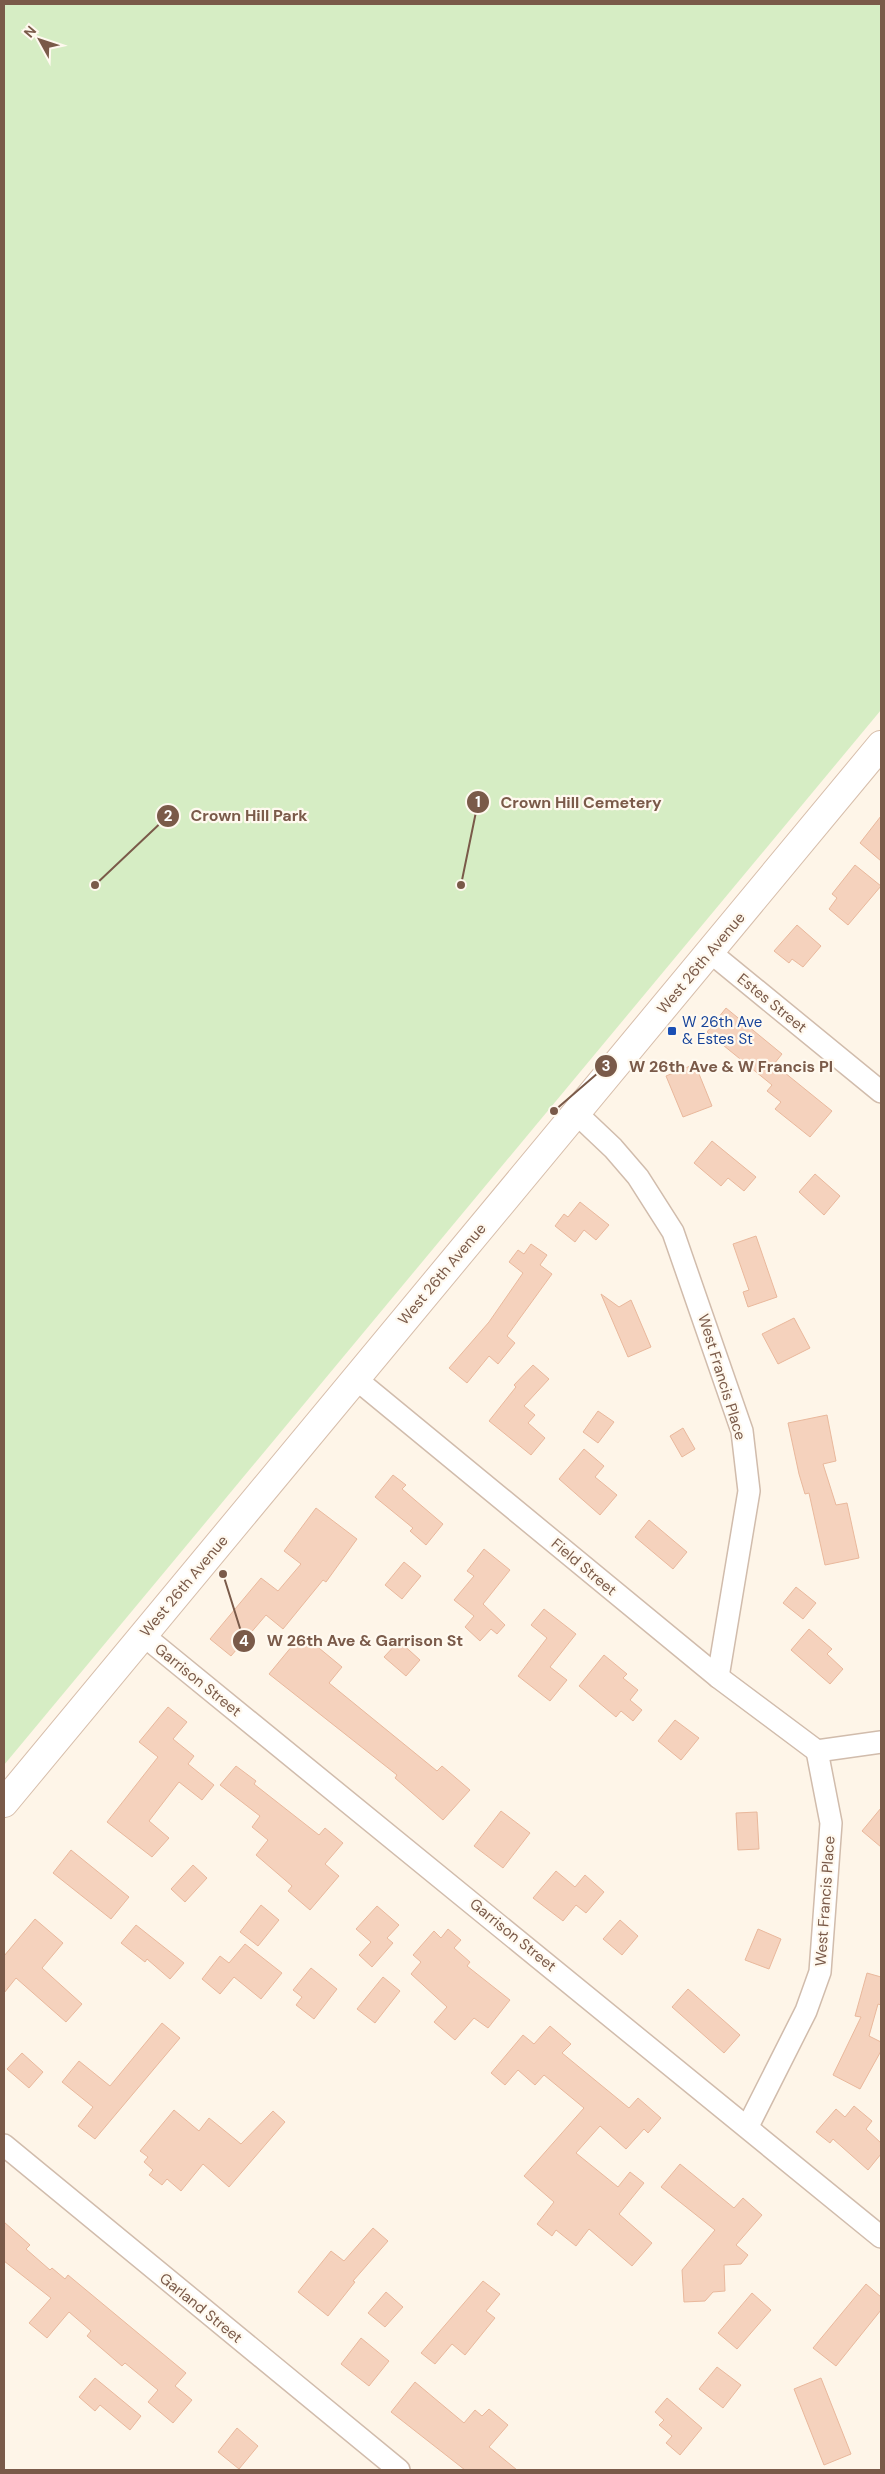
<svg xmlns="http://www.w3.org/2000/svg" width="885" height="2474" font-family="'DM Sans',sans-serif">
  <style>
    .green { fill: #d6edc4 }
    .building { fill: #f5d2bd; stroke: #e9b89c }
    .lines { fill: none; stroke-linecap: round; stroke-linejoin: round }
    .street-casing { stroke: #d1bcac; stroke-width: 24 }
    .secondary-casing { stroke: #d7beab; stroke-width: 30 }
    .street { stroke: #fff; stroke-width: 21 }
    .secondary { stroke: #fff; stroke-width: 28 }
    .transit-dot { fill: #1a4fb4; stroke: #fff9ef; stroke-width: 2 }
    .labels { text-anchor: middle; stroke-width: 4.5; stroke-linejoin: round; paint-order: stroke }
    .street-label { font-size: 15px; fill: #7a5a49; stroke: #fff9ef }
    .transit-label { font-size: 15px; fill: #164399; stroke: #fff9ef; text-anchor: start }
    .leader { fill: none; stroke: #7a5a49; stroke-width: 2 }
    .callout-dot { fill: #7a5a49; stroke: #fff9ef; stroke-width: 2 }
    .mark-label { font-size: 15px; text-anchor: middle; font-weight: bold; fill: #fff }
    .callout-label { font-size: 16px; text-anchor: middle; font-weight: bold; fill: #7a5a49; stroke: #fff9ef; stroke-width: 4.5; stroke-linejoin: round; paint-order: stroke }
  </style>
  <rect width="100%" height="100%" fill="#fef5e8"/>
  <polygon class="green" points="4,4 881,4 881,710 4,1765"/>
  <g class="building">
    <polygon points="881,816 881,861 860,843"/>
    <polygon points="855,865 881,886 848,925 829,909 837,898 832,894"/>
    <polygon points="797,925 821,946 803,967 792,959 789,963 774,951"/>
    <polygon points="726,1008 782,1054 774,1064 832,1111 810,1137 775,1109 781,1102 767,1091 772,1085 707,1032"/>
    <polygon points="695,1064 712,1106 683,1117 666,1076"/>
    <polygon points="712,1141 756,1177 744,1191 728,1178 721,1186 694,1163"/>
    <polygon points="815,1174 840,1196 824,1215 799,1192"/>
    <polygon points="580,1202 609,1225 596,1240 584,1230 575,1242 555,1226 564,1214 568,1217"/>
    <polygon points="756,1236 777,1297 748,1307 743,1292 749,1290 733,1244"/>
    <polygon points="531,1244 547,1255 540,1265 552,1274 507,1336 515,1343 498,1364 489,1356 467,1383 449,1368 489,1322 523,1273 509,1262 518,1250 524,1254"/>
    <polygon points="601,1294 619,1307 631,1300 651,1347 628,1357"/>
    <polygon points="794,1318 810,1348 778,1364 762,1334"/>
    <polygon points="533,1365 549,1379 524,1406 535,1415 528,1423 545,1438 531,1455 489,1421 516,1387 514,1385"/>
    <polygon points="598,1411 614,1422 598,1443 583,1432"/>
    <polygon points="827,1415 836,1461 823,1464 836,1505 847,1503 859,1558 825,1565 809,1493 805,1494 799,1474 788,1423"/>
    <polygon points="683,1428 695,1449 682,1457 670,1436"/>
    <polygon points="584,1449 604,1466 595,1477 617,1495 600,1515 559,1479"/>
    <polygon points="393,1475 406,1485 402,1489 443,1524 426,1545 410,1531 413,1528 375,1497"/>
    <polygon points="316,1508 357,1539 326,1582 323,1580 283,1629 266,1615 231,1656 210,1639 261,1578 278,1591 301,1564 284,1551"/>
    <polygon points="649,1520 687,1552 673,1569 635,1537"/>
    <polygon points="484,1549 510,1570 483,1604 505,1625 497,1634 491,1629 480,1641 465,1627 474,1616 454,1600 474,1576 467,1571"/>
    <polygon points="404,1562 421,1576 402,1599 385,1585"/>
    <polygon points="796,1587 816,1603 803,1619 783,1603"/>
    <polygon points="544,1609 576,1634 550,1667 567,1680 550,1701 518,1676 547,1638 531,1625"/>
    <polygon points="809,1629 832,1649 827,1654 843,1669 830,1684 791,1650"/>
    <polygon points="302,1634 342,1667 329,1683 437,1771 442,1766 470,1790 443,1820 395,1778 397,1775 269,1674"/>
    <polygon points="399,1641 420,1660 406,1676 384,1657"/>
    <polygon points="604,1655 627,1674 623,1678 638,1690 630,1700 642,1710 633,1721 621,1711 616,1717 579,1686"/>
    <polygon points="168,1707 187,1722 173,1739 194,1756 188,1764 214,1785 202,1800 179,1782 149,1821 169,1838 152,1857 107,1822 158,1757 139,1742"/>
    <polygon points="675,1720 699,1738 681,1760 658,1741"/>
    <polygon points="236,1766 256,1781 254,1784 319,1835 325,1828 343,1843 325,1864 339,1876 310,1910 288,1891 292,1886 256,1855 268,1840 252,1827 260,1816 220,1785"/>
    <polygon points="881,1808 881,1847 862,1831"/>
    <polygon points="501,1811 530,1833 503,1868 474,1846"/>
    <polygon points="757,1812 759,1849 738,1850 736,1813"/>
    <polygon points="71,1850 129,1897 111,1919 53,1873"/>
    <polygon points="193,1865 207,1878 185,1902 171,1889"/>
    <polygon points="556,1871 575,1887 585,1875 604,1892 586,1913 576,1905 563,1921 533,1898"/>
    <polygon points="261,1905 279,1920 258,1946 240,1932"/>
    <polygon points="377,1906 399,1925 387,1938 393,1943 372,1967 359,1955 371,1942 356,1929"/>
    <polygon points="35,1919 63,1943 42,1968 82,2004 66,2022 16,1978 4,1993 4,1956"/>
    <polygon points="620,1920 638,1936 622,1955 603,1939"/>
    <polygon points="136,1925 184,1963 170,1979 147,1959 145,1962 121,1943"/>
    <polygon points="448,1929 461,1940 454,1948 470,1962 467,1966 510,2000 488,2028 474,2018 455,2040 434,2022 447,2007 411,1974 421,1962 413,1955 434,1931 441,1938"/>
    <polygon points="758,1929 781,1939 769,1969 745,1960"/>
    <polygon points="245,1944 282,1973 261,1999 234,1977 220,1994 202,1979 220,1956 229,1963"/>
    <polygon points="311,1968 337,1989 314,2019 296,2005 302,1997 293,1990"/>
    <polygon points="867,1973 881,1977 881,2005 878,2004 869,2036 881,2042 881,2051 860,2089 833,2075 861,2017 855,2016"/>
    <polygon points="383,1977 400,1991 375,2023 357,2009"/>
    <polygon points="688,1989 740,2035 724,2053 672,2007"/>
    <polygon points="162,2023 180,2038 95,2139 78,2126 93,2107 62,2082 79,2061 110,2086"/>
    <polygon points="550,2026 571,2044 562,2053 629,2108 638,2098 661,2118 648,2133 644,2129 626,2149 600,2126 576,2153 618,2187 630,2172 644,2183 619,2214 652,2243 632,2266 589,2229 576,2246 556,2230 552,2236 537,2224 554,2202 524,2176 584,2108 544,2075 535,2085 518,2070 505,2085 491,2073 523,2035 534,2044"/>
    <polygon points="22,2053 43,2072 29,2088 7,2069"/>
    <polygon points="854,2106 872,2121 866,2129 881,2143 881,2154 868,2170 833,2139 830,2143 816,2132 836,2109 845,2117"/>
    <polygon points="174,2110 199,2131 209,2118 241,2144 273,2111 285,2122 229,2187 203,2164 181,2191 167,2179 162,2185 149,2175 153,2170 144,2162 148,2157 140,2151"/>
    <polygon points="680,2164 734,2208 743,2198 762,2215 736,2245 748,2255 741,2264 724,2265 725,2291 713,2292 705,2301 684,2302 682,2270 715,2230 661,2187"/>
    <polygon points="4,2222 30,2245 26,2249 50,2270 52,2268 65,2279 68,2275 186,2373 175,2386 192,2400 173,2423 148,2402 158,2390 125,2363 122,2366 87,2336 91,2331 69,2312 47,2338 29,2323 51,2298 4,2261"/>
    <polygon points="373,2228 388,2241 353,2281 355,2282 328,2316 298,2292 331,2251 344,2261"/>
    <polygon points="483,2281 500,2294 486,2311 495,2318 465,2355 452,2344 435,2364 421,2353"/>
    <polygon points="866,2284 881,2297 881,2310 836,2366 813,2348"/>
    <polygon points="386,2292 403,2307 385,2327 368,2313"/>
    <polygon points="752,2293 771,2310 737,2349 718,2333"/>
    <polygon points="361,2338 389,2361 369,2386 341,2364"/>
    <polygon points="717,2367 741,2385 723,2408 699,2389"/>
    <polygon points="95,2378 141,2416 130,2430 100,2405 95,2411 79,2397"/>
    <polygon points="821,2378 851,2454 824,2465 794,2389"/>
    <polygon points="415,2382 464,2423 475,2410 482,2416 489,2409 508,2425 489,2447 517,2470 465,2470 391,2412"/>
    <polygon points="667,2398 702,2428 680,2455 666,2443 672,2436 659,2425 664,2420 655,2412"/>
    <polygon points="237,2428 258,2446 239,2469 218,2452"/>
  </g>
  <g class="lines">
    <g class="street-casing">
      <g id="street">
        <polyline points="710,952 881,1092"/>
        <polyline points="576,1113 613,1148 638,1177 673,1232 742,1431 749,1491 718,1677"/>
        <polyline points="356,1379 718,1677 817,1751"/>
        <polyline points="143,1635 881,2237"/>
        <polyline points="817,1751 881,1742"/>
        <polyline points="748,2126 806,2011 820,1972 831,1823 817,1751"/>
        <polyline points="4,2145 399,2470"/>
      </g>
    </g>
    <g class="secondary-casing">
      <polyline id="secondary" points="4,1803 881,745"/>
    </g>
    <use href="#street" class="street"/>
    <use href="#secondary" class="secondary"/>
  </g>
  <rect class="transit-dot" x="667" y="1026" width="10" height="10" rx="2.5"/>
  <g class="labels">
    <g class="street-label">
      <text transform="translate(701 963) rotate(-50)" y="5">West 26th Avenue</text>
      <text transform="translate(772 1003) rotate(39)" y="5">Estes Street</text>
      <text transform="translate(442 1274) rotate(-50)" y="5">West 26th Avenue</text>
      <text transform="translate(722 1377) rotate(73)" y="5">West Francis Place</text>
      <text transform="translate(584 1567) rotate(40)" y="5">Field Street</text>
      <text transform="translate(184 1586) rotate(-50)" y="5">West 26th Avenue</text>
      <text transform="translate(198 1680) rotate(39)" y="5">Garrison Street</text>
      <text transform="translate(825 1901) rotate(-86)" y="5">West Francis Place</text>
      <text transform="translate(513 1935) rotate(39)" y="5">Garrison Street</text>
      <text transform="translate(201 2308) rotate(39)" y="5">Garland Street</text>
    </g>
    <g class="transit-label">
      <text x="682" y="1027">W 26th Ave<tspan x="682" dy="17">&amp; Estes St</tspan></text>
    </g>
  </g>
  <path class="leader" d="M461 885L478 802M95 885L168 816M554 1111L606 1066M223 1574L244 1641"/>
  <g class="callout-dot">
    <circle cx="461" cy="885" r="5"/>
    <circle cx="95" cy="885" r="5"/>
    <circle cx="554" cy="1111" r="5"/>
    <circle cx="223" cy="1574" r="5"/>
    <circle cx="478" cy="802" r="12"/>
    <circle cx="168" cy="816" r="12"/>
    <circle cx="606" cy="1066" r="12"/>
    <circle cx="244" cy="1641" r="12"/>
  </g>
  <g class="mark-label">
    <text x="478" y="807">1</text>
    <text x="168" y="821">2</text>
    <text x="606" y="1071">3</text>
    <text x="244" y="1646">4</text>
  </g>
  <g class="callout-label">
    <text x="581" y="808">Crown Hill Cemetery</text>
    <text x="249" y="821">Crown Hill Park</text>
    <text x="731" y="1072">W 26th Ave &amp; W Francis Pl</text>
    <text x="365" y="1646">W 26th Ave &amp; Garrison St</text>
  </g>
  <rect width="885" height="2474" fill="none" stroke="#7a5a49" stroke-width="10"/>
  <g transform="translate(40 40) rotate(310)" stroke="#fff9ef" stroke-width="4" paint-order="stroke">
  <path d="M0-4L9 19L0 12L-9 19Z" fill="#7a5a49"/>
  <text y="-8" font-size="14" font-weight="bold" text-anchor="middle" fill="#7a5a49">N</text>
  </g>
</svg>
